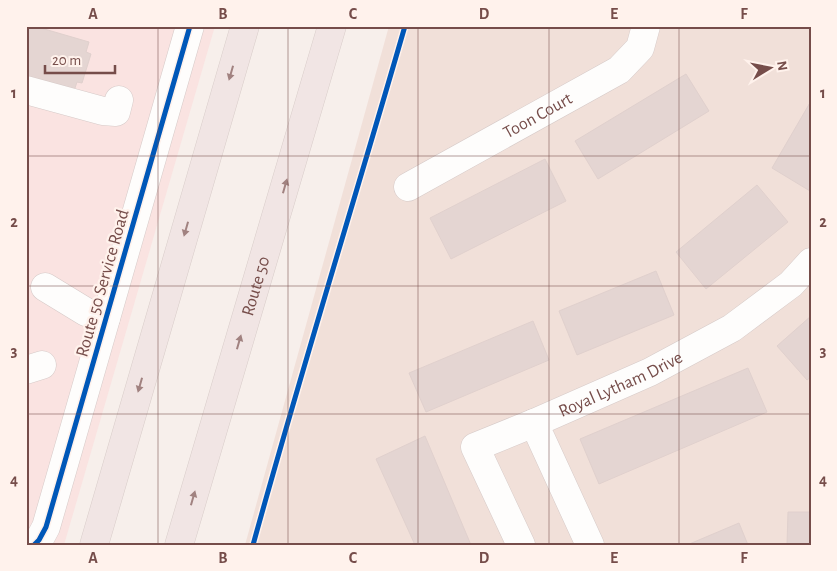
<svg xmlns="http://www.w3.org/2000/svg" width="837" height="571" font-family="'Alegreya Sans',sans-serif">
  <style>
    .residential { fill: #f1e0d9 }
    .commercial { fill: #fae3e1 }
    .building { fill: #e4d5d2; stroke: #e0d0cd }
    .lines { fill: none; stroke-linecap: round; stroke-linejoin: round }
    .minor-casing { stroke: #d6cac8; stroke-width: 29 }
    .highway-casing { stroke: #d8ccc9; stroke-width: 29 }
    .minor { stroke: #fefdfc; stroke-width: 28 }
    .highway { stroke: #f1e5e4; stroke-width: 28 }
    .cycleway-casing { stroke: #fff2ec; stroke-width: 8 }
    .cycleway { stroke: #0057b8; stroke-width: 5 }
    .oneway { fill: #a18280 }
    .grid { fill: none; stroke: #764d4a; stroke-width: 1; stroke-opacity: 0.55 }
    .labels { text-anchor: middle; stroke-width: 4.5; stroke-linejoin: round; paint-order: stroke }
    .street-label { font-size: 18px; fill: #764d4a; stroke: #fff2ec }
    .neatline { fill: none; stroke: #764d4a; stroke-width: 2 }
    .grid-label { font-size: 16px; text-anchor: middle; font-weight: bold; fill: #764d4a }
  </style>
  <rect width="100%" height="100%" fill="#f7efeb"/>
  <polygon class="residential" points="389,26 811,26 811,545 245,545"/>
  <polygon class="commercial" points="26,26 215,26 64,545 26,545"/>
  <g class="building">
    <polygon points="26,26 34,26 89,42 86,52 91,54 82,83 77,82 74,91 26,93"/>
    <polygon points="686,74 709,111 598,179 575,141"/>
    <polygon points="811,101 811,190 810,191 772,168"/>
    <polygon points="545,159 566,201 451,259 430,218"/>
    <polygon points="757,185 788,222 706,289 676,252"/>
    <polygon points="656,271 674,315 577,355 559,311"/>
    <polygon points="811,316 811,377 807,380 777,346"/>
    <polygon points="533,321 549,360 426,412 409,373"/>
    <polygon points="748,368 767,412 599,484 580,439"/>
    <polygon points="425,436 471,545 415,545 376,459"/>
    <polygon points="788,512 811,512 811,545 787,545"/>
    <polygon points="739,523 748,545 687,545"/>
  </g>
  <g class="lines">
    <g class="minor-casing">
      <g id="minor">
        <polyline points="26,90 103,111 116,112 119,100"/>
        <path id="s1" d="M408 187 619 70 640 48 646 26"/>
        <polyline points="45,287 86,312 106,318"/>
        <polyline points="26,370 42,365"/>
        <polyline points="34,545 39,540 46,527 190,26"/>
        <polyline points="521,545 475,447 534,423"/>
        <path id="s2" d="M590 545 534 423 650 372 732 328 791 284 811 262"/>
      </g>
    </g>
    <g class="highway-casing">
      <g id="highway">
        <polyline points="94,545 245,26"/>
        <path id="s3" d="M179 545 332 26"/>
      </g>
    </g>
    <use href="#minor" class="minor"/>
    <use href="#highway" class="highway"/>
    <g class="cycleway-casing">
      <g id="cycleway">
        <polyline points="34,545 39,540 46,527 190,26"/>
        <path d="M253 545C301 371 355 199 405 26"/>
      </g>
    </g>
    <use href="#cycleway" class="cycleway"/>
  </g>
  <defs><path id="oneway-solid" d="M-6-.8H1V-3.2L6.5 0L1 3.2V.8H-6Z" transform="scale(1.25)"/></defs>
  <g class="oneway">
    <use href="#oneway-solid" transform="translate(231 73) rotate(106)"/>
    <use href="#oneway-solid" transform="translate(285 186) rotate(-74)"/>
    <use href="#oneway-solid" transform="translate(186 229) rotate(106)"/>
    <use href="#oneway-solid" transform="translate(239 342) rotate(-74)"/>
    <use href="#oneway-solid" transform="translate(140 385) rotate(106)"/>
    <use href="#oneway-solid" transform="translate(193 498) rotate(-74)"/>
  </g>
  <path class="grid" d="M158 26V545M288 26V545M418 26V545M549 26V545M679 26V545M26 156H811M26 286H811M26 414H811"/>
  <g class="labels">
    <g class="street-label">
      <text dy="6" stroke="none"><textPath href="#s1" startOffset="148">Toon Court</textPath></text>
      <text transform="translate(102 283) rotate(-74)" y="6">Route 50 Service Road</text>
      <text dy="6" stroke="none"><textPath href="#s3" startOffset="270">Route 50</textPath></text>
      <text dy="6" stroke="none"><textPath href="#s2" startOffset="229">Royal Lytham Drive</textPath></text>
    </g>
  </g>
  <rect width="837" height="571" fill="none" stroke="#fff2ec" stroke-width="55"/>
  <g transform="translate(770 68) rotate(80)" stroke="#fff2ec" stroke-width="4" paint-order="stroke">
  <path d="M0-4L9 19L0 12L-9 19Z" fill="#764d4a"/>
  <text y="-8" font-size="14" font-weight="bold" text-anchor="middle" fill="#764d4a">N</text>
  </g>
  <path d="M45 65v8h70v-8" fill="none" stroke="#764d4a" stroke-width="2.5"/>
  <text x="52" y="65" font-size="15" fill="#764d4a" stroke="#fff2ec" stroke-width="4" paint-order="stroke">20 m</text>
  <rect x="28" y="28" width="782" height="516" class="neatline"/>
  <g class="grid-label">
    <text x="93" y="19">A</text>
    <text x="223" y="19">B</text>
    <text x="353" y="19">C</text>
    <text x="484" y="19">D</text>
    <text x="614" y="19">E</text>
    <text x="744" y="19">F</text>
    <text x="14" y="98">1</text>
    <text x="823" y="98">1</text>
    <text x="14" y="227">2</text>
    <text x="823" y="227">2</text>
    <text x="14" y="356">3</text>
    <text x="823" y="356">3</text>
    <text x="14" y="485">4</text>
    <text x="823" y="485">4</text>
    <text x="93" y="563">A</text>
    <text x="223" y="563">B</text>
    <text x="353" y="563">C</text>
    <text x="484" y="563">D</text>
    <text x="614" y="563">E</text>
    <text x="744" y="563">F</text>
  </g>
</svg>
